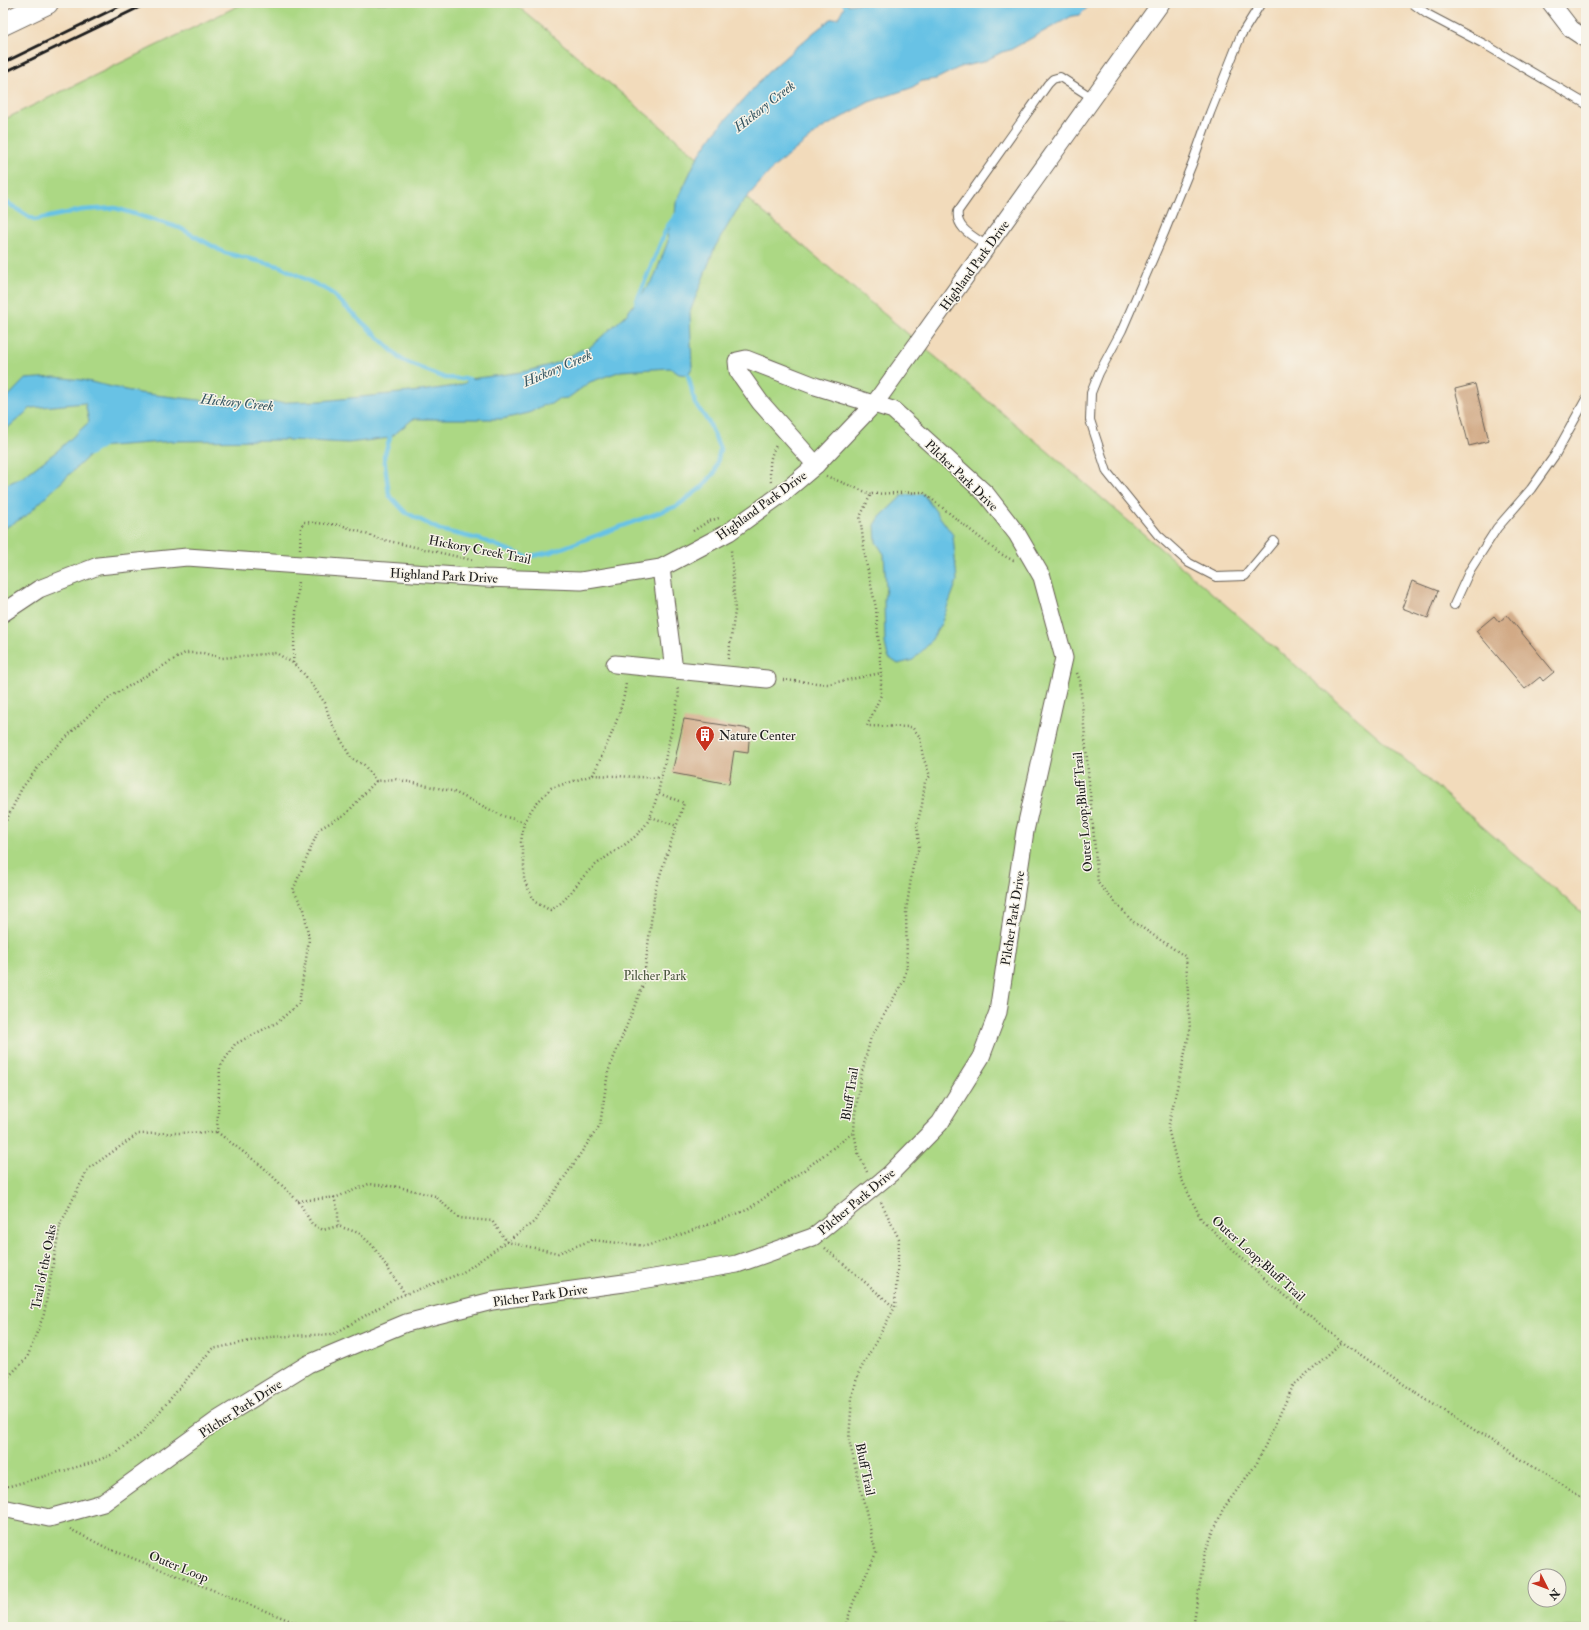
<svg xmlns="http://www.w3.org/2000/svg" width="1589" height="1630" font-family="'IM FELL Double Pica',serif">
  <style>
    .green { fill: #acd884; stroke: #647a50; fill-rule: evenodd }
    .water { fill: #67c2e5; stroke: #426f80 }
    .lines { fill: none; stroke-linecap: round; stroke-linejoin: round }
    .stream { stroke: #67c2e5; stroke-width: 4.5 }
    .building { fill: #d2aa86 }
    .lane-casing { stroke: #675f54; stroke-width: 10 }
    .street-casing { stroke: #675f54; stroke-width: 19 }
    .primary-casing { stroke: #675f54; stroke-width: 24 }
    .path { stroke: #675f54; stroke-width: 2.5; stroke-dasharray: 1 3; stroke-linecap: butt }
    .lane { stroke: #fff; stroke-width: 8 }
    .street { stroke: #fff; stroke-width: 17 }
    .primary { stroke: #fff; stroke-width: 22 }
    .rail { stroke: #1c1c1c; stroke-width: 3 }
    .labels { text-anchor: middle; stroke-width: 3; stroke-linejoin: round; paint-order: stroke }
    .street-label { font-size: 13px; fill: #1c1c1c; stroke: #f7f3e8 }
    .poi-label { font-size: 13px; fill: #1c1c1c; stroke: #f7f3e8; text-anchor: start }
    .park-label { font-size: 13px; fill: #47543b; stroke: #f7f3e8 }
    .water-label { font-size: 14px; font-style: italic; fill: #365662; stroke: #f7f3e8 }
  </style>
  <rect width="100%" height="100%" fill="#f7f3e8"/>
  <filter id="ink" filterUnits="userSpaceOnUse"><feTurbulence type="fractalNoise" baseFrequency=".025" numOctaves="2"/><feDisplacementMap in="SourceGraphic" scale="8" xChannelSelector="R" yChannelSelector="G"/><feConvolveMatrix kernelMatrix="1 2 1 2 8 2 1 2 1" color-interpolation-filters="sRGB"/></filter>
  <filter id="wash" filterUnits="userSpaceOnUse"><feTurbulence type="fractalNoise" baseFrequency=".012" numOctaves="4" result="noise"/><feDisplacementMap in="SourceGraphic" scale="16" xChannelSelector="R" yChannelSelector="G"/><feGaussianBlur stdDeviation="0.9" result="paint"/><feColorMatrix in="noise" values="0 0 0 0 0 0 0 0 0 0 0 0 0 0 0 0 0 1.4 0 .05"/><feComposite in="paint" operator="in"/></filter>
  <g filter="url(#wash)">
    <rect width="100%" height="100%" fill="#f2dbbb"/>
    <path class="green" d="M244 3H514L1045 449 1586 916V1627H3V120ZM1535 1576H1559V1600H1535Z"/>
    <g class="water">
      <path d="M860 3H1092L1080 15 1072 16 1010 50 1002 52 983 62 960 67 936 79 922 81 911 88 869 102 821 129 774 167 740 205 715 247 690 312 692 368 688 375 679 374 670 368 621 371 590 382 568 398 558 399 551 404 542 406 529 413 502 419H413L390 438 348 443 288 440 174 441 98 447 26 516 3 529V486L23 477 57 451 89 422 85 403 31 408 3 432V402L25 379 55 377 82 380 139 393 233 404 321 401 420 391 456 386 465 383 469 379C499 375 530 373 558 362 570 358 577 349 589 348L626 315 654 278 668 241 667 233 675 216 676 203 697 158 714 133 767 73 813 33 831 19 838 18 845 5Z"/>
      <polygon points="923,494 953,535 957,581 941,624 929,644 913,660 898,664 888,657 885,643 884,599 886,589 884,554 876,542 875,525 880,517 903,495"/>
    </g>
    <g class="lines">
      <g class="stream">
        <polyline points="844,3 845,5"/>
        <polyline points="3,200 34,220 82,210 115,208 180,228 225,253 279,266 329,291 403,361 445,378 469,379"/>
        <polyline points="636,303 667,227 678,213"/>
        <polyline points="390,438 384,457 389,495 405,512 440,530 482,540 527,557 551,552 677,506 702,487 715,472 720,449 709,423 695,403 688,375"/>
        <polyline points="89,454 106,443"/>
      </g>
    </g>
    <g id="blocks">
      <g class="building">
        <polygon points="1475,384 1489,441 1469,446 1455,389"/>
        <polygon points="1412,581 1438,591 1428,618 1402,608"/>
        <polygon points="1507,615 1554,672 1543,681 1540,677 1525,689 1476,631 1494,616 1499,622"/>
        <polygon points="684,719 750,729 748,753 734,751 729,784 672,773"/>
      </g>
    </g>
  </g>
  <g filter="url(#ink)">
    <use href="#blocks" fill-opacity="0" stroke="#675f54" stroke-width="1"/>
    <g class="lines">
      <g class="lane-casing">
        <g id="lane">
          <polyline points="1261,3 1241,35 1210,113 1192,164 1164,233 1122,330 1099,373 1091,393 1090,420 1107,472 1158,535 1189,563 1216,577 1245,576 1274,541"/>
          <polyline points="1412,3 1427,14 1484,44 1586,104"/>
          <path d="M987 246C975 237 955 229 958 211L1048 84 1053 79 1060 77 1094 99"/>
          <polyline points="1454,605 1470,570 1497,528 1531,489 1555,455 1586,399"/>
        </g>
      </g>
      <g class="street-casing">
        <g id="street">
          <polyline points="1551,3 1571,29 1586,39"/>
          <polyline points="661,568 674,670"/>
          <polyline points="3,613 39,589 98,566 187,557 484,578 581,581 661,568 729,532 783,493 816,465 875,403 1161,3"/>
          <polyline points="615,664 767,679"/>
          <polyline points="3,1508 49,1518 103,1503 219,1419 308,1364 406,1323 492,1301 624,1283 737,1264 813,1237 890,1174 940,1123 981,1057 998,1012 1025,831 1064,658 1042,577 1017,534 986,494 893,410 815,386 746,359 737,361 738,371 760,402 816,465"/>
        </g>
      </g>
      <g class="primary-casing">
        <polyline id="primary" points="3,24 47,3"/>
      </g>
      <g class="path">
        <polyline points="826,476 871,494"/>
        <path d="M771 482C769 468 769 456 777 444"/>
        <polyline points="693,531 709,521 719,518"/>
        <polyline points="300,549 301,527 304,522 341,525 380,539 472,560"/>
        <polyline points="728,659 735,611 731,549"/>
        <polyline points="293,663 298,580"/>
        <polyline points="1077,673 1080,681 1098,883 1132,921 1186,957 1190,1030 1168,1128 1180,1176 1201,1219 1260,1275 1342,1342 1425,1399 1586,1500"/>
        <polyline points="783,680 828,684 881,673"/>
        <path d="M593 775C606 746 622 716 626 683"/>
        <polyline points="376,781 346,814 319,829 293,890 304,909 309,940 299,1003 278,1022 235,1044 220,1067 217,1132 263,1167 299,1202 312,1224 323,1230 338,1226 359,1233 373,1246 405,1294"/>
        <polyline points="651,817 677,826"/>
        <polyline points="3,822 6,821 22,788 46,757 90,714 112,696 185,653 203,653 222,658 276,653 293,663 305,675 325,703 330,720 351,758 364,765 376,781 395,779 452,791 503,816 524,822 534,806 551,788 593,775 661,778"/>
        <path d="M524 822 521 842 524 861V880L535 902 550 910C568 902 576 882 591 869 607 854 630 845 644 827 652 817 654 805 658 793"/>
        <polyline points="867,1172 858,1153 854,1132 855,1114 861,1076 871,1037 903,982 907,967 906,911 913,866 919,847 917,824 922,805 925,782 930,776 923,757 920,737 912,727 867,726 881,695 881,673 876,608 866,562 860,517 871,494 923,492 999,553 1014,561"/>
        <polyline points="334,1197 338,1211 338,1226"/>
        <polyline points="298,1201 337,1197 369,1184 399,1187 435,1196 459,1218 492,1221 507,1242 558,1253 592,1240 646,1246 669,1239 747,1210 804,1170 854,1132"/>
        <polyline points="825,1248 894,1307"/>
        <polyline points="3,1382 27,1358 44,1314 60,1225 88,1169 138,1134 217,1132"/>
        <polyline points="3,1487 10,1486 91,1463 116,1453 141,1434 212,1349 269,1337 334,1334 395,1298 462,1273 534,1222 600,1125 608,1072 643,985 655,890 684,803 658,793 679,695 677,686"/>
        <polyline points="70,1529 107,1548 306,1627"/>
        <polyline points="845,1627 853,1603 876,1553 849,1440 852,1397 858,1374 895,1307 899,1239 881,1202"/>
        <polyline points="1193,1627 1205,1552 1223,1509 1257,1463 1293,1386 1342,1342"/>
      </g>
      <use href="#lane" class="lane"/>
      <use href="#street" class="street"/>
      <use href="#primary" class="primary"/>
      <g class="rail">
        <polyline points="3,63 126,3"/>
        <polyline points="3,73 148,3"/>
      </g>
    </g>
  </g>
  <defs>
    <g id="building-pin" transform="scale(1)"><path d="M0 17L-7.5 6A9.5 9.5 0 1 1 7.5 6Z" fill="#c8321e" stroke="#f7f3e8"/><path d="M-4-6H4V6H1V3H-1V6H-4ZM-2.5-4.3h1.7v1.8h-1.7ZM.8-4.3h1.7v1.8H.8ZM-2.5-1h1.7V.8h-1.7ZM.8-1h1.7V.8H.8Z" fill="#fff"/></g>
  </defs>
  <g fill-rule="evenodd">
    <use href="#building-pin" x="705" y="735"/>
  </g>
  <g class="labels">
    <g class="street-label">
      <text transform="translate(974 265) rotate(-54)" y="5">Highland Park Drive</text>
      <text transform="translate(962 475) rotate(44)" y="5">Pilcher Park Drive</text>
      <text transform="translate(761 505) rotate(-36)" y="5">Highland Park Drive</text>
      <text transform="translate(480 549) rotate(11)" y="5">Hickory Creek Trail</text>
      <text transform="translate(444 575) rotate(3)" y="5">Highland Park Drive</text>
      <text transform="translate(1082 812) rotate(-95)" y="5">Outer Loop;Bluff Trail</text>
      <text transform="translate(1012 918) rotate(-81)" y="5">Pilcher Park Drive</text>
      <text transform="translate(849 1094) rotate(-81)" y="5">Bluff Trail</text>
      <text transform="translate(856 1201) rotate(-40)" y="5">Pilcher Park Drive</text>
      <text transform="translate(1259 1258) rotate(42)" y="5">Outer Loop;Bluff Trail</text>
      <text transform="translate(43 1267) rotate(-79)" y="5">Trail of the Oaks</text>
      <text transform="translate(540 1295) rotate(-8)" y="5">Pilcher Park Drive</text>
      <text transform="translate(240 1408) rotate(-33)" y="5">Pilcher Park Drive</text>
      <text transform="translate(866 1469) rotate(78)" y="5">Bluff Trail</text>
      <text transform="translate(179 1566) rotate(22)" y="5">Outer Loop</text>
    </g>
    <g class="poi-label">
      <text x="719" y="740">Nature Center</text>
    </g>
    <g class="park-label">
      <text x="655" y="980">Pilcher Park</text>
    </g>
    <g class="water-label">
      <text transform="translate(764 106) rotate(-38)" y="5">Hickory Creek</text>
      <text transform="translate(557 368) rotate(-23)" y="5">Hickory Creek</text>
      <text transform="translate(237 402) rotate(6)" y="5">Hickory Creek</text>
    </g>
  </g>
  <rect width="1589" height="1630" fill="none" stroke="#f7f3e8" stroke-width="16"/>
  <g transform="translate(1547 1588) rotate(132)"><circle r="19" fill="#f7f3e8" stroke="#9f9d96"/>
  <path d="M0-3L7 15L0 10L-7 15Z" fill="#c8321e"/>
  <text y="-6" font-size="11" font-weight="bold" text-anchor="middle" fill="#1c1c1c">N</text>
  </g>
</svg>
